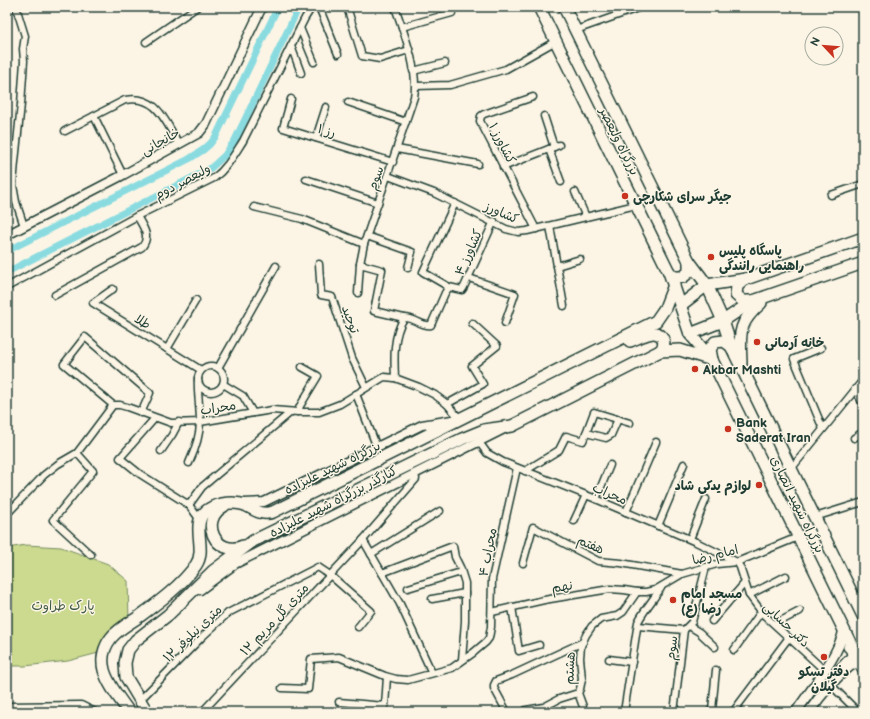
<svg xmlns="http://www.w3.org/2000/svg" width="870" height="719" font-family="'Balsamiq Sans','Playpen Sans Arabic',sans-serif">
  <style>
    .green { fill: #cbda8e; stroke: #758c61 }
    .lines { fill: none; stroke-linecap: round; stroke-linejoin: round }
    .canal { stroke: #8adbe0; stroke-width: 7 }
    .street-casing { stroke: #1f3d34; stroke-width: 9 }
    .secondary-casing { stroke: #1f3d34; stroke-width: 11 }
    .primary-casing { stroke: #1f3d34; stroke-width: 12 }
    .highway-casing { stroke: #1f3d34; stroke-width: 14 }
    .street { stroke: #fcf5e5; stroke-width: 6 }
    .secondary { stroke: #fcf5e5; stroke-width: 8 }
    .primary { stroke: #fcf5e5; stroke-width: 9 }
    .highway { stroke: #fcf5e5; stroke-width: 11 }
    .poi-dot { fill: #c8321e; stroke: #fcf5e5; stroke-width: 1.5 }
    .labels { text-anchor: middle; stroke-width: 3; stroke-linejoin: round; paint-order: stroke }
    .street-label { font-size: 13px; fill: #1f3d34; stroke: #fcf5e5 }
    .poi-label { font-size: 13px; font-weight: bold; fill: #1f3d34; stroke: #fcf5e5; text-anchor: start }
    .park-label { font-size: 13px; fill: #415c46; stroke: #fcf5e5 }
  </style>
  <rect width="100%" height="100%" fill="#fcf5e5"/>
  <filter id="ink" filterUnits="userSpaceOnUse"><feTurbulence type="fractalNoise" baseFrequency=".025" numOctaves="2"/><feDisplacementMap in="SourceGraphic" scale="8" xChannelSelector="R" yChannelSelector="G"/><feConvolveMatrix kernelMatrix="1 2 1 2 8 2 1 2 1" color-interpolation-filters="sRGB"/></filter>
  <g filter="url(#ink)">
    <polygon class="green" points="26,545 61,547 108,564 128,581 129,621 106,651 68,661 25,666 7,666 7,548"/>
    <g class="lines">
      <g class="canal">
        <polyline points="7,251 189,159 203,150 210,144 216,136 278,7"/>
        <polyline points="7,272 211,168 225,155 235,140 299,7"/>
      </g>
      <g class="street-casing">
        <g id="street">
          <polyline points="16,7 25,36 23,49 24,61 21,104 15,162 13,185 16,202 24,226"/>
          <polyline points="319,7 338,54"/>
          <polyline points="347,7 362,56 380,59 409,50"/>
          <path d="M395 7C404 33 419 70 414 97L364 244 360 264 382 270 374 311 404 318"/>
          <polyline points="402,27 452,13"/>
          <polyline points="300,28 314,62"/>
          <polyline points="576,30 641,7"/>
          <polyline points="146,42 197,7"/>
          <polyline points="291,46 301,73"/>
          <polyline points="413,71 445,63"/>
          <polyline points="416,86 450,85 506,69 556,41"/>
          <polyline points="533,97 484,114 481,116 480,121 536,229"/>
          <polyline points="291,99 283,128 393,162"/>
          <polyline points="348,102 406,122"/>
          <polyline points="94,116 123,175"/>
          <polyline points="544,116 554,147"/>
          <path d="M65 131 125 100C157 94 165 121 179 144"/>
          <polyline points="316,138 326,107"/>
          <polyline points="397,149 478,164"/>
          <polyline points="549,149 561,182"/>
          <polyline points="503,167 559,145"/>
          <polyline points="388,176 434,193 506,229 518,232 527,231 636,205"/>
          <polyline points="306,179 378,203"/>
          <polyline points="575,192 586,217"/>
          <polyline points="831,195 863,184"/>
          <polyline points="254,207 302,219 364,244"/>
          <polyline points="550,226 564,306"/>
          <polyline points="367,236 412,252 408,268"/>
          <polyline points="319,264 321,295 332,297 352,358 366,387"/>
          <polyline points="557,266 580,259"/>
          <polyline points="469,278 515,294 505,323"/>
          <path d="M7 287 137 216 214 178C227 168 234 155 243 141L305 18 312 7"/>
          <polyline points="449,287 423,272 455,203"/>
          <polyline points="113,289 93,303 201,370"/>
          <polyline points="358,293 360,264"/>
          <path d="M55 295 142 247C151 236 143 227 137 216"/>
          <polyline points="821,348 794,359 823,429"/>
          <polyline points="167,349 196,300"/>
          <circle cx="211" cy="379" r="13"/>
          <polyline points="218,368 276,266"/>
          <path d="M395 378C394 357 393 336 404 318 414 317 422 327 431 325L445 293 449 287 462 290 464 287 494 221"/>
          <polyline points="223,384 243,396 253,413"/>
          <polyline points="855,389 863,404"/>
          <polyline points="356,394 376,445"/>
          <polyline points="447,404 483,384 472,366 497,346 472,323"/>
          <polyline points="113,405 64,364 85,337 150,393 141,413"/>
          <polyline points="298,412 300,406 318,376 302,367"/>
          <polyline points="155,418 120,458 140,474 189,505 200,520"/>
          <polyline points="586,433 606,438 611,435 618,419"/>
          <polyline points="854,438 863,432"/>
          <polyline points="479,442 487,453 503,462 596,499 696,542 737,562 740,567 749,595 764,615 824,670"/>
          <polyline points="161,451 172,435 179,422"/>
          <polyline points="77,453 93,471 53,520 91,555"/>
          <path d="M189 463C195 450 200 437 200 422 200 407 197 393 198 378"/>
          <polyline points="791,469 863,380"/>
          <polyline points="525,471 559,450 566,436 583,441 594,412 630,423"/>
          <polyline points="596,499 610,465"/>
          <polyline points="189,505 202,487 291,412"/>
          <polyline points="626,512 656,442"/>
          <polyline points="7,514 44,475 58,464 77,453 113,405 120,405 127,407 171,423 200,422 272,410 298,412 319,412 340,404 384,377 395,378 419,387 435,395 447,404 460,419"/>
          <polyline points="815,517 863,502"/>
          <polyline points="574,521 586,495"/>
          <polyline points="658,526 684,464"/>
          <polyline points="690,539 706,499"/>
          <polyline points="363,540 400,604 432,673"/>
          <polyline points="371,554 440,511"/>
          <polyline points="523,563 533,527 598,561 621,563 682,574"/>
          <polyline points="382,573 453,546 455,557 460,567 465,583 465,621 462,660"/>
          <polyline points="408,588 461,572"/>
          <polyline points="749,595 786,576"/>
          <polyline points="432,599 465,593"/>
          <polyline points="512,607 519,651 539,645"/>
          <polyline points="492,612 544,600 610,589 624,590 637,592 646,592 655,590 682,574 717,564 737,562 798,537"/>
          <polyline points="712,621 743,585"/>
          <polyline points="775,624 800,611"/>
          <polyline points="638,626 684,630"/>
          <polyline points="689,626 699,632 715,647"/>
          <polyline points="734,650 761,612"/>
          <polyline points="609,659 632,662"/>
          <polyline points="831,685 858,712"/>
          <polyline points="282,688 308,689 311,659 339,657 385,676 396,679 408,680 452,668 473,653 486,642 489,638 491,627 492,579 517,468"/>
          <polyline points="578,693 585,712"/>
          <polyline points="140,700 202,637 228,613 318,567 330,575 371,611 358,627"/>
          <polyline points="339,702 385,706 387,677"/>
          <polyline points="7,706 81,705 95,712"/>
          <polyline points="526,710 544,707 559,699 578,693 580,689 582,679 580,658 581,646 586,635 592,626 601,619 617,616 623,612 637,592"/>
          <polyline points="202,712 363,540 416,479 415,474"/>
          <polyline points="507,712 494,688 494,685 496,681 512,675 583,642"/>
          <path d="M624 712 638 622C644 610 653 600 661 588"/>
          <polyline points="674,712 684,630 692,622 706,567"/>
          <polyline points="709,712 712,710 716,670"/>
          <polyline points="733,712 787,640"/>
        </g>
      </g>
      <g class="secondary-casing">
        <g id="secondary">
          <polyline points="7,235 123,175 199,133 206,124 262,7"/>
          <polyline points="244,503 264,502 422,425 452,420"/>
          <polyline points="200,590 235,564 504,429"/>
        </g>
      </g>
      <g class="primary-casing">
        <g id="primary">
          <polyline points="840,669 852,656 851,650 848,647"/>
          <path d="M796 712C812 688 838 657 844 630"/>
          <path d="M809 712C820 696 834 679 849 667 853 664 858 662 863 660"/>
        </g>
      </g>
      <g class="highway-casing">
        <g id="highway">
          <polyline points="539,7 669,272 690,334 712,360 863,669"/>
          <polyline points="564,7 689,261 707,285 723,321 731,346 863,616"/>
          <polyline points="669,272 674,277 683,277 689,272 689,261"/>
          <polyline points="745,279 737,286 736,295 743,301 753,301"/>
          <polyline points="681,305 707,285 746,279 863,238"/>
          <polyline points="690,334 723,321 753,301 863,263"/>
          <path d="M630 341C639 338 657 326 663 339 665 344 663 348 660 351"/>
          <polyline points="712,360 710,349 715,342 724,341 731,346"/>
          <path d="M741 363C740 333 737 324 761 303"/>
          <path d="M224 506C198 520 216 558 243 546"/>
          <path d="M129 712C120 699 108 685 104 670 101 659 104 647 111 638 118 629 130 623 140 616 159 602 182 585 196 565 208 548 188 521 209 509 218 503 235 501 245 505 254 509 261 516 273 512L656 321 665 308 674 285"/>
          <polyline points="147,712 126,677 125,663 128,650 136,640 168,615 213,571 253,541 462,439 484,430 512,426 660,351 680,350 712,360"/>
        </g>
      </g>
      <use href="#street" class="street"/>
      <use href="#secondary" class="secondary"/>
      <use href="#primary" class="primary"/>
      <use href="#highway" class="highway"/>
    </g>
  </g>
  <g class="poi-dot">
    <circle cx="625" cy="196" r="4"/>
    <circle cx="711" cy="257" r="4"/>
    <circle cx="757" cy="342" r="4"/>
    <circle cx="695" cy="369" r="4"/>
    <circle cx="728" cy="429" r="4"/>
    <circle cx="759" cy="485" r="4"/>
    <circle cx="673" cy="600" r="4"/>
    <circle cx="824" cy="657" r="4"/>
  </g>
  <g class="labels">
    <g class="street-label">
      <text transform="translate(327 130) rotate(17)" y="5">رز ۱</text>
      <text transform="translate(160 141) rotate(-29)" y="5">خانجانی</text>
      <text transform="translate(620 141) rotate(64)" y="5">بزرگراه ولیعصر</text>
      <text transform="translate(503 143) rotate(63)" y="5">کشاورز ۱</text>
      <text transform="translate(375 178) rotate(-71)" y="5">سوم</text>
      <text transform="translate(182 181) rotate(-28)" y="5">ولیعصر دوم</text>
      <text transform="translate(502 212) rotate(23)" y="5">کشاورز</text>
      <text transform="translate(468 252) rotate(-66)" y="5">کشاورز ۴</text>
      <text transform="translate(351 319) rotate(70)" y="5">توحید</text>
      <text transform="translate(143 321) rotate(32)" y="5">طلا</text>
      <text transform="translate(218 407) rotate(-9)" y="5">محراب</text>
      <text transform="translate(332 467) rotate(-26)" y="5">بزرگراه شهید علیزاده</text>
      <text transform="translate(610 493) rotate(23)" y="5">محراب</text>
      <text transform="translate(333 501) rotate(-27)" y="5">کنارگذر بزرگراه شهید علیزاده</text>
      <text transform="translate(798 504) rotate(64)" y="5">بزرگراه شهید انصاری</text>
      <text transform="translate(591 544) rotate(24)" y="5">هفتم</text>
      <text transform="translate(487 552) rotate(-79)" y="5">محراب ۴</text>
      <text transform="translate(715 554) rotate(-14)" y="5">امام رضا</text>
      <text transform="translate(562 586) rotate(-9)" y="5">نهم</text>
      <text transform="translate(274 619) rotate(-47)" y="5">۱۲ متری گل مریم</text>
      <text transform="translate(787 624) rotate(44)" y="5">دکتر حسابی</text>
      <text transform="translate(192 633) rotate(-44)" y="5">۱۲ متری نیلوفر</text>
      <text transform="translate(671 648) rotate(-83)" y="5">سوم</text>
      <text transform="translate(569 668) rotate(-87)" y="5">هشتم</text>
    </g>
    <g class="poi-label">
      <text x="633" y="201">جیگر سرای شکارچی</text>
      <text x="719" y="255">پاسگاه پلیس<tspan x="719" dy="15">راهنمایی رانندگی</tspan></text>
      <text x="765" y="347">خانه آرمانی</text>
      <text x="703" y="374">Akbar Mashti</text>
      <text x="736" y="427">Bank<tspan x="736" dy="15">Saderat Iran</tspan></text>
      <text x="751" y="490" text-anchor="end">لوازم یدکی شاد</text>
      <text x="681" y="598">مسجد امام<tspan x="681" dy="15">رضا (ع)</tspan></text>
      <text x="824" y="676" text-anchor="middle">دفتر تسکو<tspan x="824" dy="15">گیلان</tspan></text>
    </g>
    <g class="park-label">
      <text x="63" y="610">پارک طراوت</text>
    </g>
  </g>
  <rect width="870" height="719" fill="none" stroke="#fcf5e5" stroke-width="24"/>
  <rect x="12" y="12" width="846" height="695" fill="none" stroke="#1f3d34" stroke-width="1.5" filter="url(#ink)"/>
  <g transform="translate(824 46) rotate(296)"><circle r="19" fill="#fcf5e5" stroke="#a4ab9e"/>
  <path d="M0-3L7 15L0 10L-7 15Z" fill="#c8321e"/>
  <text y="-6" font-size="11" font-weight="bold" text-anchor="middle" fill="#1f3d34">N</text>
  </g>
</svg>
